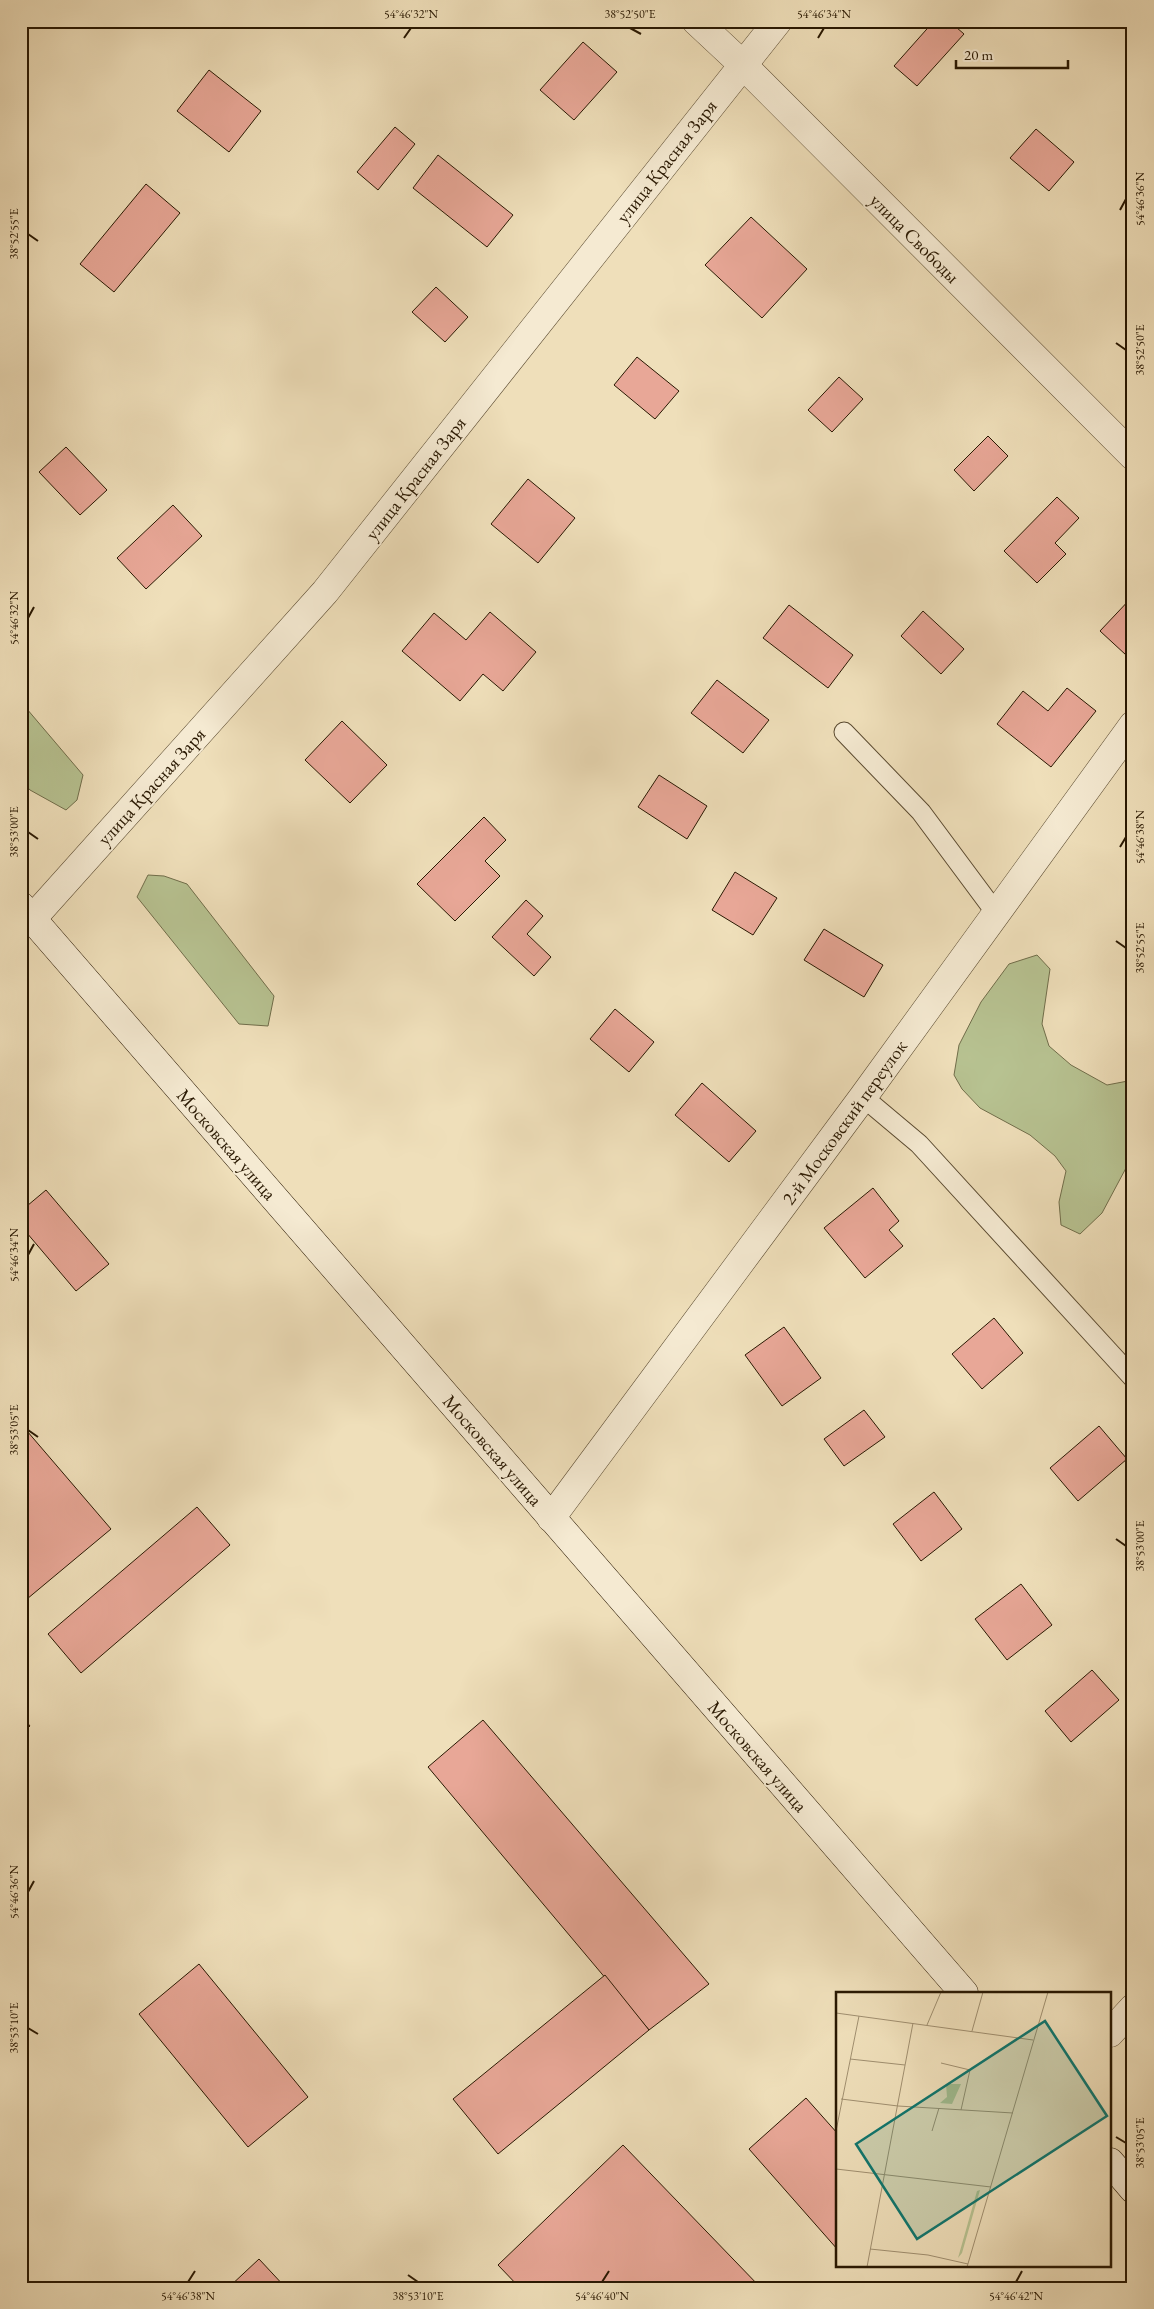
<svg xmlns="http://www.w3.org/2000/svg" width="1154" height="2309" font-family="'EB Garamond',serif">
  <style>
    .green { fill: #b7c291; stroke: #706d4a }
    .building { fill: #e8a797; stroke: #291802 }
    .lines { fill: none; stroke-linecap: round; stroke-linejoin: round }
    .lane-casing { stroke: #5a4a30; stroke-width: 21 }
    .street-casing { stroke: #5a4a30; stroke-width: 29 }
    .secondary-casing { stroke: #291802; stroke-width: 29 }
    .lane { stroke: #f5ead2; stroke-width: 19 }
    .street { stroke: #f5ead2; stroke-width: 28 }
    .secondary { stroke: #f5ead2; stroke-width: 28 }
    .ticks { fill: none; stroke: #291802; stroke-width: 2 }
    .labels { text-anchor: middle; stroke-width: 4; stroke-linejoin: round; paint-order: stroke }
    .street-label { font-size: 19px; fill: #291802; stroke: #f5ead2 }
    .inset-road { fill: none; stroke: #a08f70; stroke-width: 1 }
    .view { fill: #0f766e; fill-opacity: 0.15; stroke: #0f766e; stroke-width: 2.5 }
    .inset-edge { fill: none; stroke: #291802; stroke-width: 2.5 }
    .neatline { fill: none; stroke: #291802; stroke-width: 2 }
    .ticks-label { font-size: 12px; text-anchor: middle; fill: #291802 }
  </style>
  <rect width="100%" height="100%" fill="#efdfba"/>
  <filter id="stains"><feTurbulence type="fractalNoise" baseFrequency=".004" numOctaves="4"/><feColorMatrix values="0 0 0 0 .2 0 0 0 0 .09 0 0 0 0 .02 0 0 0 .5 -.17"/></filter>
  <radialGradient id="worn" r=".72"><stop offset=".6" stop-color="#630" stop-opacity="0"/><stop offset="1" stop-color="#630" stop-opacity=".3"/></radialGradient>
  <g class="green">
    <polygon points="21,702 83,775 77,800 66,810 30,790 21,780"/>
    <polygon points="148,875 164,876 187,884 274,996 268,1026 239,1024 137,897"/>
    <polygon points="1037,955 1050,969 1042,1024 1049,1046 1071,1065 1107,1085 1133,1080 1133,1159 1126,1168 1102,1213 1080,1234 1061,1225 1059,1202 1066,1171 1055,1156 1030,1135 980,1108 962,1089 954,1075 959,1045 981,1002 1009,964"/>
  </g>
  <g class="building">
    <polygon points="934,21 949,21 964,34 917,86 894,66"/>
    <polygon points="583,42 617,72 574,120 540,90"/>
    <polygon points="209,70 261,111 229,152 177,111"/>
    <polygon points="395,127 415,144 378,190 357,172"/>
    <polygon points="1036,129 1074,162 1049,191 1010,158"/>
    <polygon points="438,155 513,215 487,247 413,188"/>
    <polygon points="146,184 180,213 114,292 80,264"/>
    <polygon points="751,217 807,269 762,318 705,265"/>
    <polygon points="436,287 468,317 445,342 412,312"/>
    <polygon points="637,357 679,391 655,419 614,385"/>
    <polygon points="839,377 863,399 832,432 808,410"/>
    <polygon points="21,407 29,415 21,423"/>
    <polygon points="988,436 1008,456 974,491 954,470"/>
    <polygon points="66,447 107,490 80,515 39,472"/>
    <polygon points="528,479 575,518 538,563 491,524"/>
    <polygon points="1057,497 1079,518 1055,543 1066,554 1037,583 1004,551"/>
    <polygon points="173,505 202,536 146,589 117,558"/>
    <polygon points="1133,596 1133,648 1126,655 1100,631"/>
    <polygon points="789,605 853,655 828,688 763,638"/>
    <polygon points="923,611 964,649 941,674 901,636"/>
    <polygon points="490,612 536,652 503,691 483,674 460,701 402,651 434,613 466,640"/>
    <polygon points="717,680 769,720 743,753 691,713"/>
    <polygon points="1067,688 1096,711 1051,767 997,724 1023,691 1048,711"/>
    <polygon points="342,721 387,765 350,803 305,760"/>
    <polygon points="659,775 707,806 687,839 638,807"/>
    <polygon points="484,817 506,840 485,861 500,876 455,921 417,884"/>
    <polygon points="735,872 777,898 753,935 712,910"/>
    <polygon points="526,900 543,916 527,934 551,957 534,976 492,937"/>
    <polygon points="824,929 883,965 864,997 804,960"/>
    <polygon points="615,1009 654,1042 629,1072 590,1039"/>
    <polygon points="702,1083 756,1131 729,1162 675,1115"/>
    <polygon points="873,1188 899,1221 889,1230 903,1246 865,1278 824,1228"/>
    <polygon points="46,1190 109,1264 76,1291 21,1226 21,1211"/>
    <polygon points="994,1318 1023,1353 982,1389 952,1354"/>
    <polygon points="784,1327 821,1378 782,1406 745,1355"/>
    <polygon points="864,1410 885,1437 844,1466 824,1439"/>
    <polygon points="21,1424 111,1529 21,1604"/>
    <polygon points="1099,1426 1127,1459 1078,1501 1050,1468"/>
    <polygon points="934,1492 962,1529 921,1561 893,1524"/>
    <polygon points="197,1507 230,1545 81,1673 48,1634"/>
    <polygon points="1021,1584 1052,1625 1007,1660 975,1619"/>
    <polygon points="1092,1670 1119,1700 1071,1742 1045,1711"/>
    <polygon points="21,1715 30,1726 21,1734"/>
    <polygon points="483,1720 709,1984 649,2030 428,1767"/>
    <polygon points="199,1964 308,2097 248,2147 139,2014"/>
    <polygon points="605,1975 649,2030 498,2154 453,2099"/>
    <polygon points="806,2098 838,2134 838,2250 749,2149"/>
    <polygon points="623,2145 761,2288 520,2288 498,2265"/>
    <polygon points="259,2259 286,2288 228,2288"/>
  </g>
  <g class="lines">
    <g class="lane-casing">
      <g id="lane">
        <polyline points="844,732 921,812 996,913"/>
        <polyline points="863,1097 919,1144 1133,1378"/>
      </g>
    </g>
    <g class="street-casing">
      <g id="street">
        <polyline points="696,21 742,64 1133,456"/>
        <polyline points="32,919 325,592 778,21"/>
        <polyline points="551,1518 863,1097 1133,725"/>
        <polyline points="1110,2033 1133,2008"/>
      </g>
    </g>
    <g class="secondary-casing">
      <g id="secondary">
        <polyline points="21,906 964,1993"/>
        <polyline points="1110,2162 1133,2189"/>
      </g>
    </g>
    <use href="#lane" class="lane"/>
    <use href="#street" class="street"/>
    <use href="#secondary" class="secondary"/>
  </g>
  <path class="ticks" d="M630 28 641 34M404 38 411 28M818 38 824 28M1120 210 1126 199M28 234 38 241M1116 343 1126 350M28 618 34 607M28 832 38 839M1120 847 1126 837M1116 941 1126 948M28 1255 34 1244M28 1430 38 1437M1116 1539 1126 1546M28 1892 34 1881M28 2028 38 2034M1116 2137 1126 2143M408 2275 418 2282M188 2282 195 2271M602 2282 609 2271M1016 2282 1022 2271"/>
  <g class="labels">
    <g class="street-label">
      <text transform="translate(666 161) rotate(-52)" y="7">улица Красная Заря</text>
      <text transform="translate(915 238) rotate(45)" y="7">улица Свободы</text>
      <text transform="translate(415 478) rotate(-52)" y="7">улица Красная Заря</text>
      <text transform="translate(151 786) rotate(-48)" y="7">улица Красная Заря</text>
      <text transform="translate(844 1122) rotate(-54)" y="7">2-й Московский переулок</text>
      <text transform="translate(227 1144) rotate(49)" y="7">Московская улица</text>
      <text transform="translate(493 1450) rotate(49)" y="7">Московская улица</text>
      <text transform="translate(758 1756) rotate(49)" y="7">Московская улица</text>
    </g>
  </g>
  <g transform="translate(836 1992)">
    <rect width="275" height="275" fill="#efdfba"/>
    <path d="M110 92H125L116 112 104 111 111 105ZM144 198 126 261 122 266 141 199Z" fill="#b7c291"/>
    <path class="inset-road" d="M0 21 197 48M91 33 105 0M136 39 147 0M14 67 69 73M105 71 134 78 125 118M5 107 62 114 177 121M0 139 23 24M96 139 103 116M0 177 155 195M34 257 92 263 132 272M31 275 77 31M131 275 212 0"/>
    <path class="view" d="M209 29 271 124 81 247 20 152Z"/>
    <rect width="275" height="275" class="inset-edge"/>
  </g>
  <rect width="1154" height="2309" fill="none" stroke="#efdfba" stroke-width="55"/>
  <path d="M956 60v8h112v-8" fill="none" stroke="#291802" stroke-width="2.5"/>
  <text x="964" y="60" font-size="15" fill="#291802" stroke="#f5ead2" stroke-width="4" paint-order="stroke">20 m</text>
  <rect x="28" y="28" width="1098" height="2254" class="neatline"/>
  <g class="ticks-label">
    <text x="411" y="18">54°46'32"N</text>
    <text x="630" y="18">38°52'50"E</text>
    <text x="824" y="18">54°46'34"N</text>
    <text transform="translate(1140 199) rotate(-90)" y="4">54°46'36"N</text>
    <text transform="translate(14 234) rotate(-90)" y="4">38°52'55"E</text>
    <text transform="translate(1140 350) rotate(-90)" y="4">38°52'50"E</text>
    <text transform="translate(14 618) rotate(-90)" y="4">54°46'32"N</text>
    <text transform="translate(14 832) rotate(-90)" y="4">38°53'00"E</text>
    <text transform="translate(1140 837) rotate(-90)" y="4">54°46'38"N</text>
    <text transform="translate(1140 948) rotate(-90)" y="4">38°52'55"E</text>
    <text transform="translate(14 1255) rotate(-90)" y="4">54°46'34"N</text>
    <text transform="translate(14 1430) rotate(-90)" y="4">38°53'05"E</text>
    <text transform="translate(1140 1546) rotate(-90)" y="4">38°53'00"E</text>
    <text transform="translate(14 1892) rotate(-90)" y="4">54°46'36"N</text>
    <text transform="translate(14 2028) rotate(-90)" y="4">38°53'10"E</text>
    <text transform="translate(1140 2143) rotate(-90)" y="4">38°53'05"E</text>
    <text x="188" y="2300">54°46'38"N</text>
    <text x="418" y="2300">38°53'10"E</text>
    <text x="602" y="2300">54°46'40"N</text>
    <text x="1016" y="2300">54°46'42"N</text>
  </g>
  <rect width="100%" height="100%" filter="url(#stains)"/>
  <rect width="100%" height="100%" fill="url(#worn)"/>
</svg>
